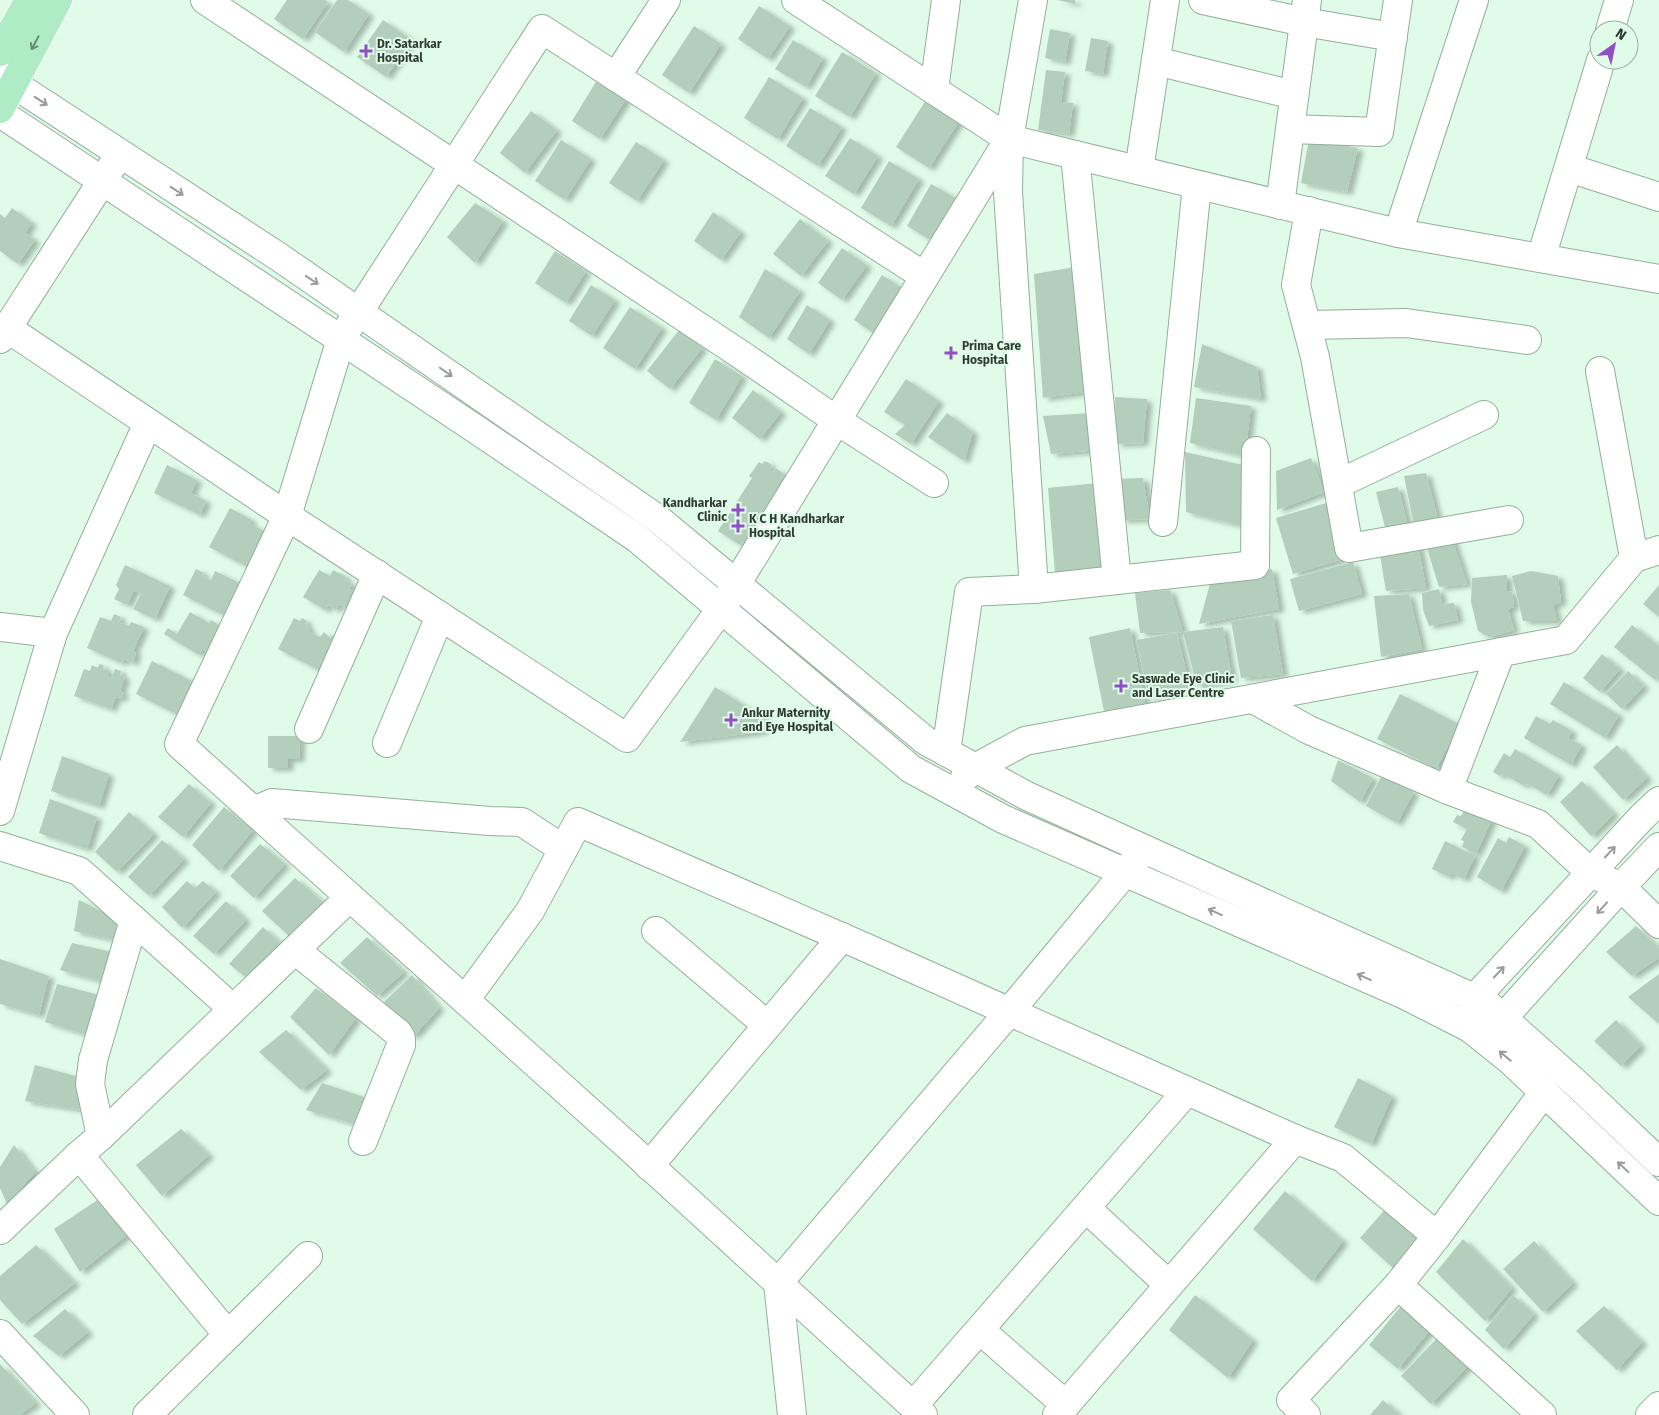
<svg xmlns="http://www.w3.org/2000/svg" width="1659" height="1415" font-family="'Fira Sans',sans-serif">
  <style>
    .building { fill: #b3cebb; filter: url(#shadow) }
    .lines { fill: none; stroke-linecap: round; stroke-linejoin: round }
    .minor-casing { stroke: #94ae9c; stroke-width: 30 }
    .major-casing { stroke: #fff; stroke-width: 30 }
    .minor { stroke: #fff; stroke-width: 28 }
    .major { stroke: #afebc5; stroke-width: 28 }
    .oneway { stroke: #698a74 }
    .oneway2 { stroke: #979c98 }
    .poi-dot { fill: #8e50c5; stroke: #e0fce8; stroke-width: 2 }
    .labels { text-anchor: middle; stroke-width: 4; stroke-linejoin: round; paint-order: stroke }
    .poi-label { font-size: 12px; font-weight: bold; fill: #2f3a32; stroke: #e0fce8; text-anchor: start }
  </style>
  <defs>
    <filter id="shadow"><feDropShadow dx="5.5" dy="3" stdDeviation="2.5" flood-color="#0004"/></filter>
  </defs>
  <rect width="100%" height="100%" fill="#e0fce8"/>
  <g class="building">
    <polygon points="287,0 326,0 328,2 303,39 274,19"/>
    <polygon points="337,0 348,0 369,14 344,52 315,32"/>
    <polygon points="1057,0 1075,0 1075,4"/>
    <polygon points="759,6 790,26 768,59 738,39"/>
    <polygon points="383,20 412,40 386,77 357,57"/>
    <polygon points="694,26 721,44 689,93 662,75"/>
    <polygon points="1050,29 1070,33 1065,62 1045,58"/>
    <polygon points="1091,38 1108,41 1103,74 1085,71"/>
    <polygon points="793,40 823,58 806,87 775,69"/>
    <polygon points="842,52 876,73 850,117 815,96"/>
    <polygon points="1046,70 1065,72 1061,102 1073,103 1069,134 1038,130"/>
    <polygon points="769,77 803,98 778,139 744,118"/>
    <polygon points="597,80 626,99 600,139 572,121"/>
    <polygon points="926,100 959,121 929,168 896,147"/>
    <polygon points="810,108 842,127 818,166 786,146"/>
    <polygon points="531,111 557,130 525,173 500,153"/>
    <polygon points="850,138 878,156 854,194 825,176"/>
    <polygon points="1309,139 1358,148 1347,192 1301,183"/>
    <polygon points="561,140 591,159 565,200 535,181"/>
    <polygon points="636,142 664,160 637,201 609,183"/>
    <polygon points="889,161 919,179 891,226 861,208"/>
    <polygon points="931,184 957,199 932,241 907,226"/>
    <polygon points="475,203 503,221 475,263 447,237"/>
    <polygon points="12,208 32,223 25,233 35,240 18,264 0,251 0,214 5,218"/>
    <polygon points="713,212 741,232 721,260 694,241"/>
    <polygon points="800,219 828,241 801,276 773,254"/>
    <polygon points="842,248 867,265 842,300 818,283"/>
    <polygon points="555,251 586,271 566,303 535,283"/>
    <polygon points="1075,267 1092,391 1043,398 1034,274"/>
    <polygon points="765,269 800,291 769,338 739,317"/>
    <polygon points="882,275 902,288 873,333 854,320"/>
    <polygon points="591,285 615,300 592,336 569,321"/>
    <polygon points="807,305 830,320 809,354 787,339"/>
    <polygon points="630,307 662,328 635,369 603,348"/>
    <polygon points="679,330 702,348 670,389 647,371"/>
    <polygon points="1202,344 1257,367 1261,399 1194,387"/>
    <polygon points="715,359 742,376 716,420 689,403"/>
    <polygon points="906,379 939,401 911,444 895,434 905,425 884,412"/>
    <polygon points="753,390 781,412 760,439 732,418"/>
    <polygon points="1115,397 1147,399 1143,443 1116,444"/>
    <polygon points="1196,398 1251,406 1245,456 1190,443"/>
    <polygon points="947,413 973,432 964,461 928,437"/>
    <polygon points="1091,413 1098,450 1051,454 1043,416"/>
    <polygon points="1185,452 1247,466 1243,526 1186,512"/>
    <polygon points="1311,458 1324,492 1277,510 1276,471"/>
    <polygon points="765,461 772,465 769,469 773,472 775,468 783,473 781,476 786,480 743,547 718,531 752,478 749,476 759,462 762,464"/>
    <polygon points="167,465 197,480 191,493 206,501 200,515 154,493"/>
    <polygon points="1426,473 1438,520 1414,525 1404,476"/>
    <polygon points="1143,478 1150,519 1122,520 1116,479"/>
    <polygon points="1098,483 1109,572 1055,573 1048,488"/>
    <polygon points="1398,487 1409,530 1387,535 1376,492"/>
    <polygon points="1326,503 1343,559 1293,574 1276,518"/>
    <polygon points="230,508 252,520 249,523 264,531 259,541 270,547 249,568 209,547"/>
    <polygon points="1451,536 1467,584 1439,587 1425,542"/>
    <polygon points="1418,544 1426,588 1386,591 1379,549"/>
    <polygon points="1353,562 1362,594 1299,611 1290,579"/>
    <polygon points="125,565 170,586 155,619 133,609 141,594 134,590 127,605 114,599 119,589 116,585"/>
    <polygon points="196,569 204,573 202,576 211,580 215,571 244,585 234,611 228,608 225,616 183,595"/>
    <polygon points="1272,569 1279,609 1199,624 1211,580"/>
    <polygon points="319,570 330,576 333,570 346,577 345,580 352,584 349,589 361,596 351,612 339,604 336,610 328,605 325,610 303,597"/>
    <polygon points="1531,571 1558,576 1561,602 1553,605 1557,621 1523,621 1512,576"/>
    <polygon points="1507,575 1507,591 1512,592 1514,607 1508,609 1514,630 1489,637 1478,631 1471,602 1472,578"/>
    <polygon points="1659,585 1659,617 1643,604"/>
    <polygon points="1439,589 1442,604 1454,603 1458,620 1429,626 1423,610 1422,593"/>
    <polygon points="1170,590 1183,632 1140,633 1135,593"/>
    <polygon points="1409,594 1422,649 1381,657 1374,596"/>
    <polygon points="190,612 209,623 211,620 224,628 209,653 202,649 199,655 164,634 168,628 177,634"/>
    <polygon points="114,614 121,617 119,622 129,626 131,622 144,627 133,651 136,653 133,663 124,659 122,663 87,648 100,617 111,621"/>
    <polygon points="1273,615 1283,674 1241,678 1231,621"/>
    <polygon points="294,618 300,621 302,618 307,621 305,624 310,628 308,631 320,637 324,632 330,638 333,635 335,637 324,673 278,649"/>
    <polygon points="1632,625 1659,646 1659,675 1655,680 1614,647"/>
    <polygon points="1223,627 1232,680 1197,686 1183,632"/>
    <polygon points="1130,628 1145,703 1104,711 1089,637"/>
    <polygon points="1177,633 1190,687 1149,697 1136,640"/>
    <polygon points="1602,654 1620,669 1600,692 1583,678"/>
    <polygon points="152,661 194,682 178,715 136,694"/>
    <polygon points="99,664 104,665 103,668 109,671 107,676 112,678 115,669 121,671 120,675 125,677 120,691 124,693 121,699 116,697 111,709 74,696 84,669 90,671 92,665 98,668"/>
    <polygon points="1628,671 1644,686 1622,709 1606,694"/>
    <polygon points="1564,682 1619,715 1605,738 1550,704"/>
    <polygon points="715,687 769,721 761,732 680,742"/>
    <polygon points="1400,694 1459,724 1436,769 1377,739"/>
    <polygon points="1536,716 1550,724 1553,720 1572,731 1568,738 1582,745 1571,765 1524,738"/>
    <polygon points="268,736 300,736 299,759 288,759 288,768 268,768"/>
    <polygon points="1617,745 1647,778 1623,800 1593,767"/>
    <polygon points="1515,749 1559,775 1547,795 1528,784 1523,785 1503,774 1500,776 1493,772 1504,753 1510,757"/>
    <polygon points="62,756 109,774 99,806 51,791"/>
    <polygon points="1338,760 1373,778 1360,802 1331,781"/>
    <polygon points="1382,775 1414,792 1397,823 1366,806"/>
    <polygon points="1582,781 1614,814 1591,836 1560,802"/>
    <polygon points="189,784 211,803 183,837 158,817"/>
    <polygon points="50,799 97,817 87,849 39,833"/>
    <polygon points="224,807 253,830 219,871 192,845"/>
    <polygon points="1466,807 1492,819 1476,854 1462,847 1464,841 1461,840 1467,829 1453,822 1457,815 1461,816"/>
    <polygon points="129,812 154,834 117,872 95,852"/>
    <polygon points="1509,837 1525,846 1501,891 1477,877 1498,838 1506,843"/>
    <polygon points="162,840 184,859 149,896 128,877"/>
    <polygon points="1445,841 1475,856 1464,879 1451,873 1449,877 1432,869"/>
    <polygon points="260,844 285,864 254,898 230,876"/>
    <polygon points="295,878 325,904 291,938 262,911"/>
    <polygon points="187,881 195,888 203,881 216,892 182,928 162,907"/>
    <polygon points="79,900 118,920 119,941 74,931"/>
    <polygon points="226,901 246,920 214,954 193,936"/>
    <polygon points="1636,926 1659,948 1659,958 1632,976 1606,952"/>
    <polygon points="263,927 280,943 248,979 229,964"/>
    <polygon points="367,937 404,972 377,996 340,963"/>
    <polygon points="72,943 112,952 104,982 60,970"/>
    <polygon points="0,959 49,976 39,1015 0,1004"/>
    <polygon points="1659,974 1659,1024 1628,997"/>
    <polygon points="412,975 439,1008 413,1037 384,1002"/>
    <polygon points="57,984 99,995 90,1036 45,1022"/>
    <polygon points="316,988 356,1018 329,1055 290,1017"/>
    <polygon points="1616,1020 1641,1046 1621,1066 1594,1041"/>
    <polygon points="286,1030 327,1070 301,1090 259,1052"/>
    <polygon points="35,1065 79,1077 83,1110 25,1101"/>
    <polygon points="1358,1078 1392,1096 1371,1144 1334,1127"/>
    <polygon points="322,1083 367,1098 358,1125 306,1110"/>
    <polygon points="181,1129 209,1155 162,1196 136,1165"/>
    <polygon points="14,1145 35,1172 7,1204 0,1188 0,1167"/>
    <polygon points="1285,1191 1343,1241 1312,1281 1253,1229"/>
    <polygon points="99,1199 128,1234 80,1272 54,1229"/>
    <polygon points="1389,1205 1423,1236 1395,1270 1360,1238"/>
    <polygon points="1463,1239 1512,1288 1485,1321 1436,1272"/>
    <polygon points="1534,1241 1573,1283 1543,1312 1503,1269"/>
    <polygon points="36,1245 75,1283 22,1324 0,1300 0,1276"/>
    <polygon points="1195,1295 1253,1340 1228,1378 1169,1330"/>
    <polygon points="1513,1295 1534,1314 1504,1349 1485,1330"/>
    <polygon points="1406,1300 1435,1324 1398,1369 1369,1345"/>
    <polygon points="1604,1306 1642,1342 1617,1370 1576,1331"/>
    <polygon points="65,1309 88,1332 59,1356 33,1336"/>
    <polygon points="1440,1335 1470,1364 1431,1404 1401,1376"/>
    <polygon points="0,1364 36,1403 19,1415 0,1415"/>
    <polygon points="1383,1400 1400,1415 1370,1415"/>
  </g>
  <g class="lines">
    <g class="minor-casing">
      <g id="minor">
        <polyline points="205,0 743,356 836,420 934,483"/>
        <polyline points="796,0 1009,139 1398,233 1659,279"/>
        <polyline points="1033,0 1009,139 1008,192 1034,589"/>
        <polyline points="1203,0 1304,22 1393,37"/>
        <polyline points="1610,30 1619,0"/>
        <polyline points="1156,61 1294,95"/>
        <polyline points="0,75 279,257 658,519 926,741 1027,796 1487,1004 1579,1086 1659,1162"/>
        <polyline points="616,77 666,0"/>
        <polyline points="934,90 946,0"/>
        <polyline points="0,113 474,428 638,539 911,769 1003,819 1405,995 1470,1028 1510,1060 1659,1201"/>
        <polyline points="1290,129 1379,132 1398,0"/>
        <polyline points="1075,155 1117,580"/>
        <polyline points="1569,168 1659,197"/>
        <polyline points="1139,170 1165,0"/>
        <polyline points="1280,205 1307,0"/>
        <polyline points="1309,211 1296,285 1315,357 1349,548 1509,520"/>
        <polyline points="1398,233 1474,0"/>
        <polyline points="1541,258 1601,60"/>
        <polyline points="1307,325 1406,323 1527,340"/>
        <polyline points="7,328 287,516 627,738 721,609 1009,139"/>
        <polyline points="0,339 112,166"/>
        <polyline points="1600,371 1634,558"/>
        <polyline points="1338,484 1484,415"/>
        <polyline points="1163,522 1197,185"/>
        <polyline points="0,627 53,633"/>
        <polyline points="1253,699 1309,730 1448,790 1538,824 1591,873 1621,887 1659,924"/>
        <polyline points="309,729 377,574"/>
        <polyline points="387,743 440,616"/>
        <polyline points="946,752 969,592 1034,589 1255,565 1256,451"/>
        <polyline points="965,777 975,768 1025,741 1566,640 1634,558 1659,550"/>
        <polyline points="1448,790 1501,652"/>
        <polyline points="1659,801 1642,817 1475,998 1470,1028 1503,1018 1621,887 1659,847"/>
        <polyline points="0,811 53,633 148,423"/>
        <polyline points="254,811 272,803 490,821 522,822 563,849"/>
        <polyline points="0,846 79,871 233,1009"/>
        <polyline points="656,931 767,1025"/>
        <polyline points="295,950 398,1033 401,1038 401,1045 363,1141"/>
        <polyline points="465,1000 530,911 578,822 869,949 1295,1139 1343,1158 1437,1236"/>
        <polyline points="101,1136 90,1084 93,1060 134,920"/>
        <polyline points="79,1155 228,1335"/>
        <polyline points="649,1166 842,937"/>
        <polyline points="1086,1208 1169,1285"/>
        <polyline points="0,1230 79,1155 101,1136 350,897"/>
        <polyline points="1398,1285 1542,1415"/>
        <polyline points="980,1330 1066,1405"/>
        <polyline points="0,1334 75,1415"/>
        <polyline points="913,1406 1187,1091"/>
        <polyline points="147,1415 308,1256"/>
        <polyline points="792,1415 778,1283 1009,1012 1137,858"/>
        <polyline points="923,1415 629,1147 179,744 287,516 341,339 542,29 924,276"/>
        <polyline points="1057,1415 1295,1139"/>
        <polyline points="1306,1415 1291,1400 1398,1285 1437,1236 1544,1092"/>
        <polyline points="1650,1415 1659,1406"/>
      </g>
    </g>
    <g class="major-casing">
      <g id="major">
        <polyline points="0,52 29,0"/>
        <polyline points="0,109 58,0"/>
      </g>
    </g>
    <use href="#minor" class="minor"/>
    <use href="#major" class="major"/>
  </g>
  <defs><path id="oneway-shaft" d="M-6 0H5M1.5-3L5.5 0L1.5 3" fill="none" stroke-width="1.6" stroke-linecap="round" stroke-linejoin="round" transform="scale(1.25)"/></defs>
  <use class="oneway" href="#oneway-shaft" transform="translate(35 43) rotate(118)"/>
  <g class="oneway2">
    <use href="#oneway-shaft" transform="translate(41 101) rotate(33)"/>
    <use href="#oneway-shaft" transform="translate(177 191) rotate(33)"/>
    <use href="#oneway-shaft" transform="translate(312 280) rotate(34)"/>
    <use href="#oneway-shaft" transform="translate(446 372) rotate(35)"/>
    <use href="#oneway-shaft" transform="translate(1610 852) rotate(-47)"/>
    <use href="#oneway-shaft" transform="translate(1602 908) rotate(132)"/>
    <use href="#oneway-shaft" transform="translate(1215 912) rotate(-156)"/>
    <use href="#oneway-shaft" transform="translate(1499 972) rotate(-47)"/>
    <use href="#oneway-shaft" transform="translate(1364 977) rotate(-156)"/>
    <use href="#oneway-shaft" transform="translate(1505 1056) rotate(-140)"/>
    <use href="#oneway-shaft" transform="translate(1623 1167) rotate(-137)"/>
  </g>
  <g class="poi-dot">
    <path d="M363.5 43.5h5v5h5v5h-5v5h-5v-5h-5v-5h5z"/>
    <path d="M948.5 345.5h5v5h5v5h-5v5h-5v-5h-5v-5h5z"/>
    <path d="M735.5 502.5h5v5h5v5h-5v5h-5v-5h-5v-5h5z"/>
    <path d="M735.5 518.5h5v5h5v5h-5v5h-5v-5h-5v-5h5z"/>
    <path d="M1118.5 678.5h5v5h5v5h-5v5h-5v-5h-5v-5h5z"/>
    <path d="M728.5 712.5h5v5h5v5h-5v5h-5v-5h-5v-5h5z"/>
  </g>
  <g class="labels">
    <g class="poi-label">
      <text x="377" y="48">Dr. Satarkar<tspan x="377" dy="14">Hospital</tspan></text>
      <text x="962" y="350">Prima Care<tspan x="962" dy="14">Hospital</tspan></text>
      <text x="727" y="507" text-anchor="end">Kandharkar<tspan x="727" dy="14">Clinic</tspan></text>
      <text x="749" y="523">K C H Kandharkar<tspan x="749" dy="14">Hospital</tspan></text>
      <text x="1132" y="683">Saswade Eye Clinic<tspan x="1132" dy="14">and Laser Centre</tspan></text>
      <text x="742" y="717">Ankur Maternity<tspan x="742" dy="14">and Eye Hospital</tspan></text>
    </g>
  </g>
  <g transform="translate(1614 45) rotate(33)"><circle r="24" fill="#e0fce8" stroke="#99ae9f"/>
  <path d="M0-4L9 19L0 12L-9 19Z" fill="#8e50c5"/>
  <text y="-8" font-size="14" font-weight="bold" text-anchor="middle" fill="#2f3a32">N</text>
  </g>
</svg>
